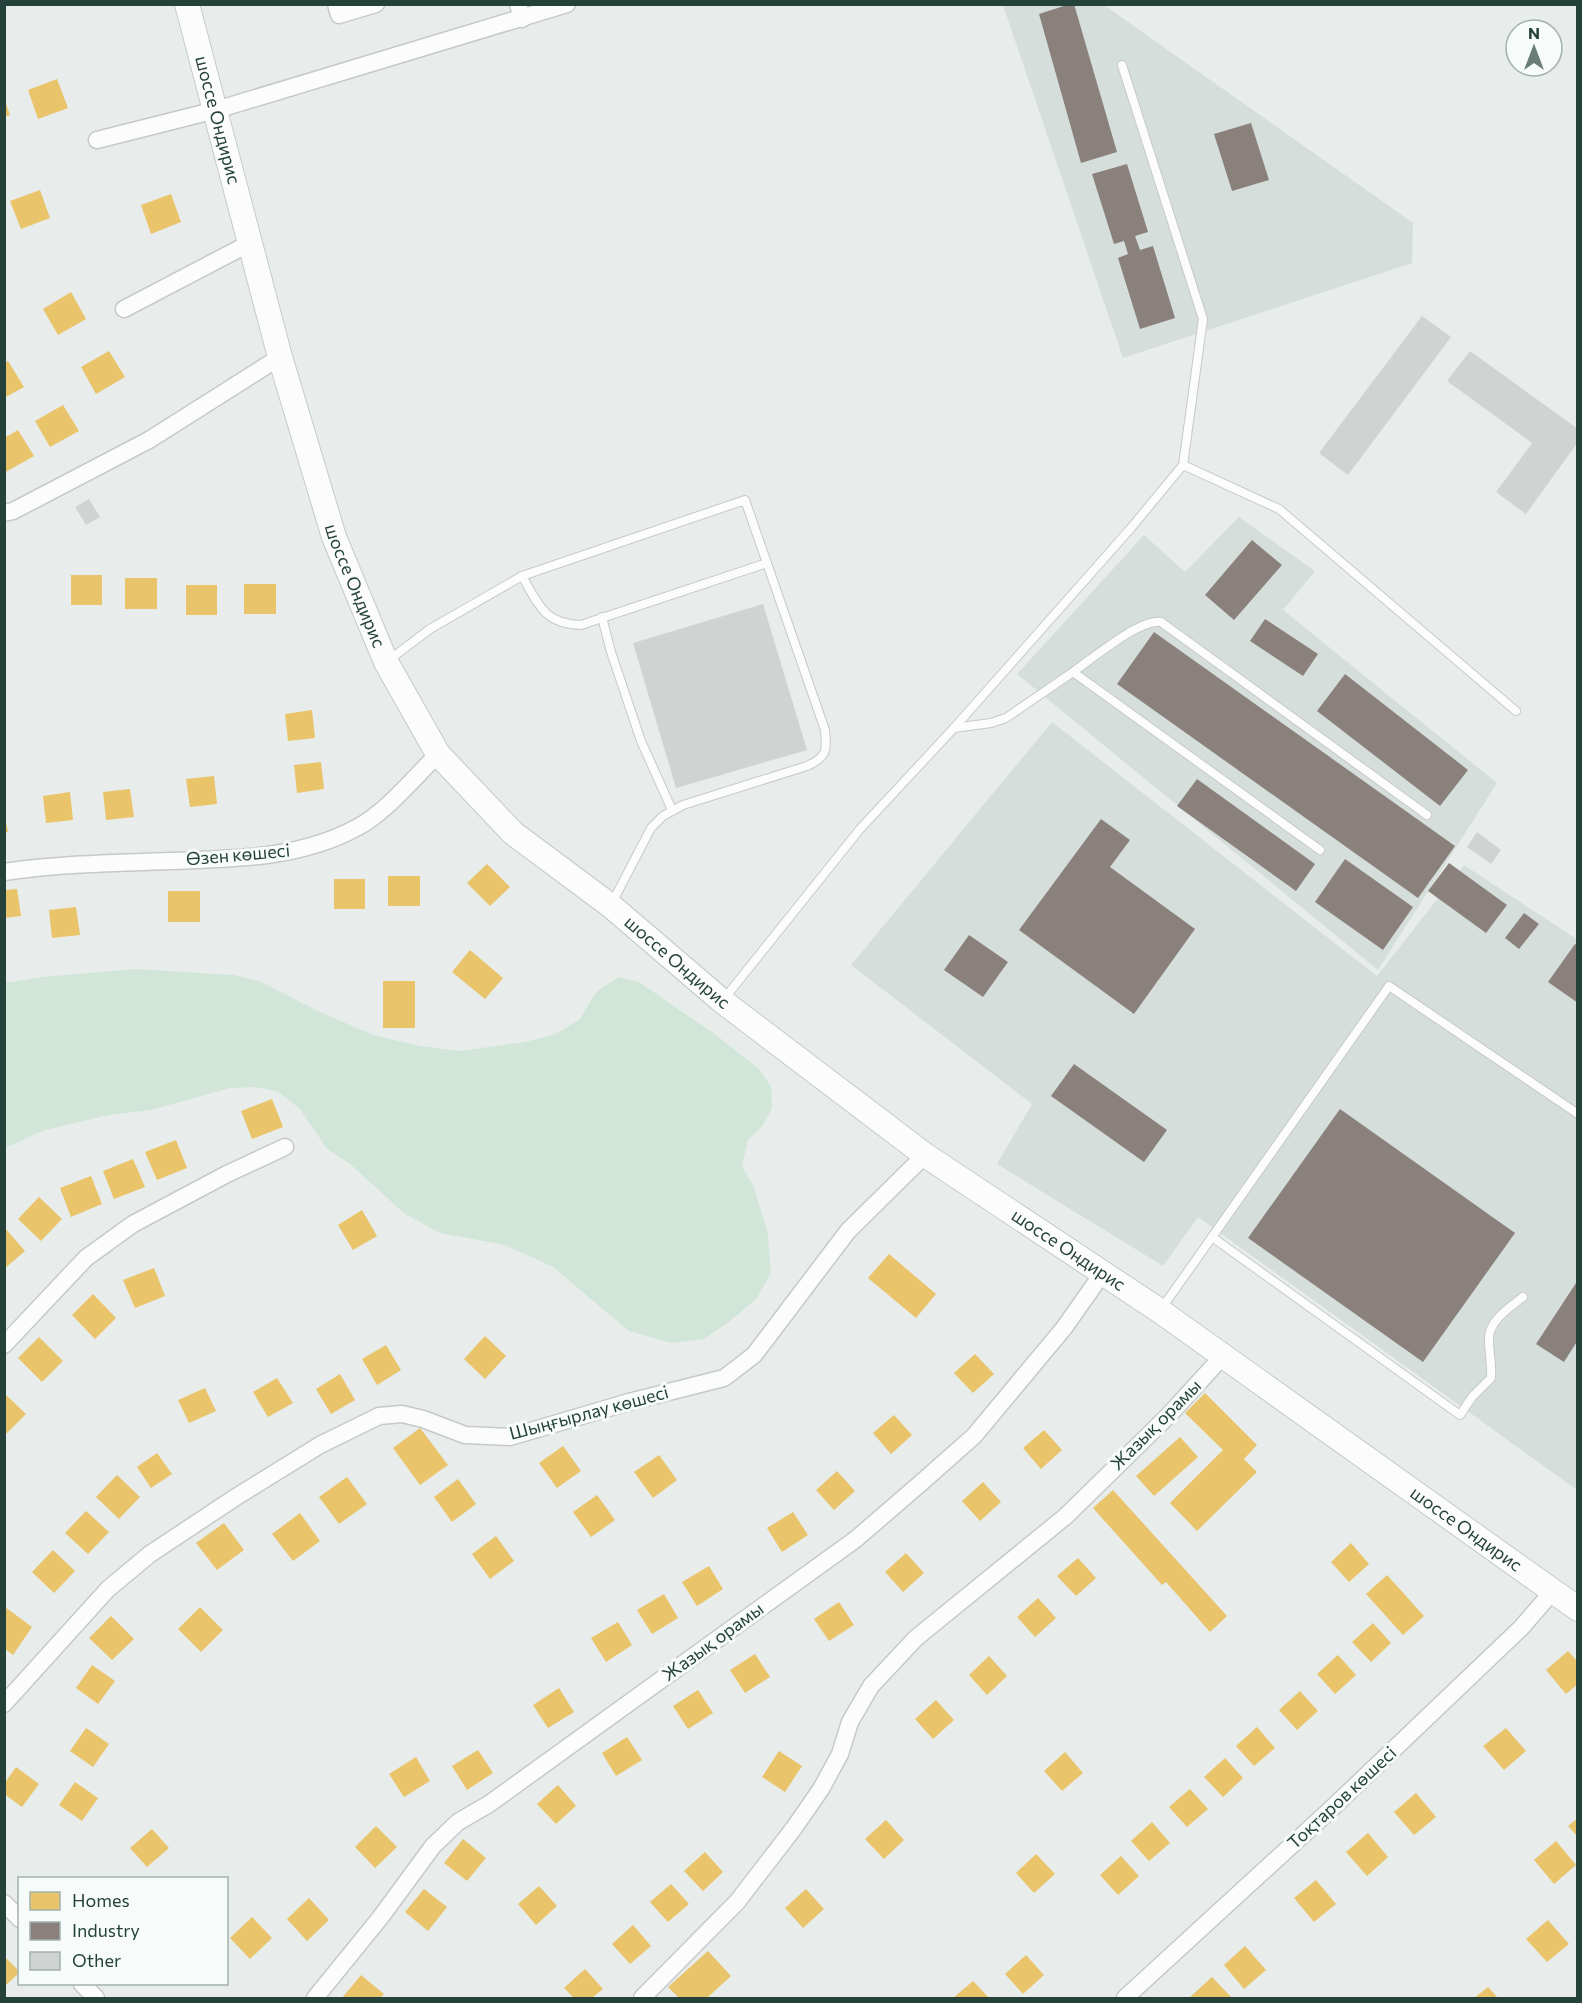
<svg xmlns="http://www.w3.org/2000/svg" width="1582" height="2003" font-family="Commissioner,sans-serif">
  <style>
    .built { fill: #d6dedb }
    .green { fill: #d1e6d8 }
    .homes { fill: #e9c46a }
    .industry { fill: #8a817c }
    .building { fill: #cfd4d2 }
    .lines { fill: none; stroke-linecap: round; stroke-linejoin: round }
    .service-casing { stroke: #c5cac8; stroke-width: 10 }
    .minor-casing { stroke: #c5cac8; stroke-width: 19 }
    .secondary-casing { stroke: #c3cbc8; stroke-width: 26 }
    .service { stroke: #fcfcfc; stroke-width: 8 }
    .minor { stroke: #fcfcfc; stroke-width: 16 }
    .secondary { stroke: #fcfcfc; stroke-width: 24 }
    .labels { text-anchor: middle; stroke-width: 6; stroke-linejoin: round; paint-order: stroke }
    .street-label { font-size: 18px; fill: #24423a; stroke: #f7fbf9 }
  </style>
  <rect width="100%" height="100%" fill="#e8edeb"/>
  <g class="built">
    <polygon points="1003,5 1104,5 1413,223 1412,263 1123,358"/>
    <polygon points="1239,517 1315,571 1283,610 1497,783 1378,970 1017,674 1144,535 1185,572"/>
    <polygon points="1052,722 1377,976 1464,865 1578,940 1577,1490 1198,1217 1163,1266 997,1164 1032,1104 851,965"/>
  </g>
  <polygon class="green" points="135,969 233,975 259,981 318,1011 373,1035 420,1046 460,1051 525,1042 556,1034 580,1019 596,992 619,977 639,982 716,1035 759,1069 771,1086 772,1108 762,1126 748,1140 742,1166 754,1187 768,1234 771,1273 757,1298 730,1321 704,1339 671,1343 629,1331 553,1267 505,1245 440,1233 405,1214 350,1164 327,1149 300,1109 277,1091 255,1087 230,1088 151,1110 109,1115 45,1130 5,1148 5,983 42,977"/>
  <g class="homes">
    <polygon points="57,79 68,108 38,119 28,90"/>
    <polygon points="5,101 10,115 5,117"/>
    <polygon points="40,190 50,218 21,229 10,201"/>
    <polygon points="171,194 181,222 151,234 141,205"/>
    <polygon points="71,292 86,319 58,335 43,309"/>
    <polygon points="109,351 125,377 96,394 81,367"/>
    <polygon points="8,361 24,387 4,398 4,363"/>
    <polygon points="63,405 79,431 50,447 35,421"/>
    <polygon points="18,430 34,456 4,473 4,438"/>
    <rect x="71" y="575" width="31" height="30"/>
    <rect x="125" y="578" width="32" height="31"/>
    <rect x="244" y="584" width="32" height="30"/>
    <rect x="186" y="585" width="31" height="30"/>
    <polygon points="312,710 315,738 288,741 285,714"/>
    <polygon points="321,762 324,789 297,793 294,765"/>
    <polygon points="214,776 217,804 190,807 186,779"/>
    <polygon points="130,789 134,817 106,820 103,792"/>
    <polygon points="70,792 73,820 46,823 43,796"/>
    <polygon points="4,812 8,832 4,832"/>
    <polygon points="487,864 510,887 490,906 467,883"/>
    <rect x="388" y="876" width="32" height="30"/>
    <rect x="334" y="879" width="31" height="30"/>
    <polygon points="17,889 21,916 4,918 4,890"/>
    <rect x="168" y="891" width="32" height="31"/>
    <polygon points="76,907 80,935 52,938 49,910"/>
    <polygon points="470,950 503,978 485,999 452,972"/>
    <rect x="383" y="981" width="32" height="47"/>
    <polygon points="272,1099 283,1127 252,1139 241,1111"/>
    <polygon points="176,1140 187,1168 157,1180 145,1152"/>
    <polygon points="133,1159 145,1187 114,1199 103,1171"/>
    <polygon points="91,1176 102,1204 71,1217 60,1188"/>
    <polygon points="39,1197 62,1219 41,1241 18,1219"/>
    <polygon points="362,1210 377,1236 353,1250 338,1225"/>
    <polygon points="4,1227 25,1251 4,1269"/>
    <polygon points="889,1254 936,1294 916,1318 868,1278"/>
    <polygon points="154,1268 165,1296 135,1308 123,1280"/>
    <polygon points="93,1294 116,1318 95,1339 72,1315"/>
    <polygon points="485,1336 506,1356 485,1379 464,1359"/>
    <polygon points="39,1337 63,1361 42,1382 18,1358"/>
    <polygon points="386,1345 401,1370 377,1385 362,1359"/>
    <polygon points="975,1354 994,1374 973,1393 954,1373"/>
    <polygon points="340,1374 355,1400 331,1414 316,1389"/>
    <polygon points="277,1378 293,1403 268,1417 253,1392"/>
    <polygon points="205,1388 216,1411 189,1423 178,1400"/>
    <polygon points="4,1393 26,1414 4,1436"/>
    <polygon points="1205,1393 1257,1445 1244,1459 1257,1472 1197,1531 1170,1503 1223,1450 1185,1413"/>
    <polygon points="894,1415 912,1435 891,1454 873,1433"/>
    <polygon points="420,1428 448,1465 420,1485 393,1448"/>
    <polygon points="1044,1430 1062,1450 1041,1469 1023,1448"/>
    <polygon points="1180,1437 1198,1457 1154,1496 1136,1476"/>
    <polygon points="563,1446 581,1471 557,1488 539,1463"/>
    <polygon points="157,1453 172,1474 151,1488 137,1467"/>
    <polygon points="659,1455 677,1480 653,1498 634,1472"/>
    <polygon points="837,1471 855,1491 834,1510 816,1490"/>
    <polygon points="117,1475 140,1497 119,1519 96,1497"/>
    <polygon points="347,1477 367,1504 339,1524 319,1497"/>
    <polygon points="458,1479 476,1504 452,1522 434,1497"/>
    <polygon points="983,1482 1001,1502 980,1521 962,1501"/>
    <polygon points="1113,1490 1227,1616 1210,1632 1166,1582 1162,1585 1093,1508"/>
    <polygon points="597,1495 615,1520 591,1537 573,1512"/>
    <polygon points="86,1511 109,1532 88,1554 65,1533"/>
    <polygon points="793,1512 808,1535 782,1552 767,1528"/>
    <polygon points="300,1513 320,1541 293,1561 272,1534"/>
    <polygon points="224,1523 244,1550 217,1570 196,1543"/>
    <polygon points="496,1536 514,1561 490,1579 472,1554"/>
    <polygon points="1351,1543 1369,1564 1349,1582 1331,1562"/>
    <polygon points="53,1550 75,1571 54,1593 32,1572"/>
    <polygon points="906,1553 924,1573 903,1592 885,1572"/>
    <polygon points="1078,1558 1096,1578 1076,1596 1057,1576"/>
    <polygon points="709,1566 723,1589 697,1606 682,1582"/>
    <polygon points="1387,1575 1424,1616 1403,1635 1366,1594"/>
    <polygon points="664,1594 678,1618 652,1634 637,1610"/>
    <polygon points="1038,1598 1056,1618 1035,1637 1017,1617"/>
    <polygon points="839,1602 854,1625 829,1641 814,1619"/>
    <polygon points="5,1607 32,1627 13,1655 5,1649"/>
    <polygon points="200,1607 223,1630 201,1652 178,1629"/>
    <polygon points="111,1616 134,1639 112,1660 89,1638"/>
    <polygon points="618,1622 632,1645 606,1662 591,1638"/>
    <polygon points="1373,1623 1391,1643 1371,1662 1352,1642"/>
    <polygon points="1568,1651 1578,1662 1578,1684 1566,1694 1546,1670"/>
    <polygon points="755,1654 770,1677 745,1693 730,1670"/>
    <polygon points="1338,1655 1356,1675 1335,1694 1317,1674"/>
    <polygon points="989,1656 1007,1676 987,1695 969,1675"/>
    <polygon points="92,1665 115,1681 98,1704 76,1688"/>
    <polygon points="559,1688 574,1712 548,1728 533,1705"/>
    <polygon points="698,1690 713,1713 688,1729 673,1706"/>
    <polygon points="1300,1691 1318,1711 1297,1730 1279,1710"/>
    <polygon points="936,1700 954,1720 933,1739 915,1719"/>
    <polygon points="1257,1727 1275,1748 1254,1766 1236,1746"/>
    <polygon points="86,1728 109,1744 93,1767 70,1751"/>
    <polygon points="1506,1728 1526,1751 1504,1770 1483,1746"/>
    <polygon points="627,1737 642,1760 616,1776 602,1753"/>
    <polygon points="478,1750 493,1773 467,1790 452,1766"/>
    <polygon points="779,1751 802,1766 785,1792 762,1777"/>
    <polygon points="1065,1752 1083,1773 1062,1791 1044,1771"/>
    <polygon points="416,1757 430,1781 404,1797 389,1774"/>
    <polygon points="1225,1758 1243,1778 1223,1797 1204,1777"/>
    <polygon points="16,1767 39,1784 22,1807 4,1794 4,1784"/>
    <polygon points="75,1782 98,1798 82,1821 59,1805"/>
    <polygon points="558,1785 576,1806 556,1824 537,1804"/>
    <polygon points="1190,1789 1208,1809 1187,1827 1169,1807"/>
    <polygon points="1416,1793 1436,1817 1414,1835 1394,1812"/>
    <polygon points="1578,1818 1578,1837 1568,1826"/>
    <polygon points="886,1820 904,1840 884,1859 865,1839"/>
    <polygon points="1152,1822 1170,1843 1149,1861 1131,1841"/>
    <polygon points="376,1826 397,1847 375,1868 355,1847"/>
    <polygon points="152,1829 169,1848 147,1867 130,1848"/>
    <polygon points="1368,1833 1388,1857 1367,1876 1346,1852"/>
    <polygon points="463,1839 486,1858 467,1881 444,1863"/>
    <polygon points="1556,1841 1576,1865 1554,1884 1534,1860"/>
    <polygon points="705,1852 723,1872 703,1891 684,1871"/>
    <polygon points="1036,1854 1055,1874 1034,1893 1016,1873"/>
    <polygon points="1121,1856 1139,1876 1118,1895 1100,1875"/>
    <polygon points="1316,1880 1336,1904 1314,1922 1294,1898"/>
    <polygon points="671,1884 689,1904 668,1922 650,1902"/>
    <polygon points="539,1886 557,1906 536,1925 518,1904"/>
    <polygon points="424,1889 447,1907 428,1931 405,1912"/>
    <polygon points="806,1889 824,1909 803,1928 785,1908"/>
    <polygon points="309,1898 329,1920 307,1941 287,1919"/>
    <polygon points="252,1917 272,1938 250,1959 230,1938"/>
    <polygon points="1548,1920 1569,1944 1547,1962 1526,1939"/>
    <polygon points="633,1925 651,1946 630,1964 612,1944"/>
    <polygon points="1245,1946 1266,1970 1244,1989 1224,1965"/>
    <polygon points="708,1951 731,1976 707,1998 679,1998 668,1987"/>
    <polygon points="1026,1955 1044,1975 1023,1994 1005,1974"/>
    <polygon points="4,1956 20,1972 4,1987"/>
    <polygon points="585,1969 603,1989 592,1998 574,1998 564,1988"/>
    <polygon points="361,1975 384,1994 380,1998 342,1998"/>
    <polygon points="1212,1977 1232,1998 1189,1998"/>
    <polygon points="973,1981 989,1998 953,1998"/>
    <polygon points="1488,1987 1498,1998 1474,1998"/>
  </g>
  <g class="industry">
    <polygon points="1070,4 1074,4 1117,152 1081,163 1039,14"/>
    <polygon points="1251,123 1269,180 1232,191 1214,134"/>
    <polygon points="1127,164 1148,232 1135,236 1140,250 1153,246 1175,318 1140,329 1118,258 1128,254 1124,241 1114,244 1092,174"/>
    <polygon points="1252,540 1282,565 1234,620 1205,595"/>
    <polygon points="1265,619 1318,654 1303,676 1250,641"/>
    <polygon points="1154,632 1455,846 1418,898 1117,684"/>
    <polygon points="1345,674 1468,770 1440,806 1317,711"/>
    <polygon points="1197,779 1315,864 1296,891 1177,806"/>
    <polygon points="1101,819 1130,840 1110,867 1195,929 1134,1014 1019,930"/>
    <polygon points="1345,859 1413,907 1383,950 1315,902"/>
    <polygon points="1449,863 1507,905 1486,933 1428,891"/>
    <polygon points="1524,913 1539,924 1519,949 1505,938"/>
    <polygon points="969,935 1008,962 983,997 944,970"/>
    <polygon points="1575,944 1578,946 1578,1003 1548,982"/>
    <polygon points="1074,1064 1167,1130 1144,1162 1051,1096"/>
    <polygon points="1340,1109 1515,1233 1423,1362 1248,1238"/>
    <polygon points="1578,1280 1578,1340 1564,1362 1536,1344"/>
  </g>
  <g class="building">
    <polygon points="1422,316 1451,337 1348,475 1319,453"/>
    <polygon points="1470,351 1578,429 1578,442 1526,514 1496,492 1532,443 1447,381"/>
    <polygon points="89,499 100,517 86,525 75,507"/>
    <polygon points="763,604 807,750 676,788 633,643"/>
    <polygon points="1477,832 1501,850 1491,864 1467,847"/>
  </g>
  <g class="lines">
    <g class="service-casing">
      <g id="service">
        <polyline points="1183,465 1279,509 1516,711"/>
        <path d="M522 576C539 605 544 624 581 625L767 563"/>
        <polyline points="602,617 611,652 641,741 672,810"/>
        <path d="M389 660 430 629 522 576 745 500 825 730C827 751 827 757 807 766L683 805 663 816 651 828 612 903"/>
        <path d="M1073 672C1092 659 1139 619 1161 622L1427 815"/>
        <polyline points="954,728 991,723 1006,718 1073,672 1320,850"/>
        <polyline points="724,999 860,829 954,728 1131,528 1183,465 1203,319 1122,65"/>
        <path d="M1212 1237 1460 1415 1472 1397 1491 1378C1492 1365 1489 1353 1489 1340 1488 1321 1510 1307 1523 1297"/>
        <polyline points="1162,1308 1389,986 1578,1114"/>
      </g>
    </g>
    <g class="minor-casing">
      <g id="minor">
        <polyline points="336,4 339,15 376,4"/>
        <polyline points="518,4 522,19"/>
        <polyline points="97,140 216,110 567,4"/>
        <polyline points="124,309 250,243"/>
        <polyline points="4,513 13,511 149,440 280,357"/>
        <path d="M4 872C59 864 113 863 168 861 232 859 300 859 358 827 385 813 416 776 438 754"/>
        <polyline points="4,1345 86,1258 133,1224 227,1174 285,1147"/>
        <polyline points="4,1704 108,1589 150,1554 236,1497 320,1445 379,1416 402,1414 423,1419 465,1435 510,1437 629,1402 724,1378 754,1355 848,1231 925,1155"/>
        <polyline points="4,1903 20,1919"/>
        <polyline points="82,1984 96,1998"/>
        <polyline points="315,1998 380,1918 433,1846 458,1822 489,1804 856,1539 922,1482 974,1436 1064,1328 1102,1274"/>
        <polyline points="642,1998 737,1902 794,1828 821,1789 840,1754 850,1722 871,1686 916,1638 1066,1516 1169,1415 1222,1357"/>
        <polyline points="1125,1998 1330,1810 1521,1628 1553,1591"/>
      </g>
    </g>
    <g class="secondary-casing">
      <g id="secondary">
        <path id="s1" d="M187 4 280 357 334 537 386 662 438 754 513 833 611 906 722 1001 925 1155 1160 1311 1578 1609"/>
      </g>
    </g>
    <use href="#service" class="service"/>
    <use href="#minor" class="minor"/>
    <use href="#secondary" class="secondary"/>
  </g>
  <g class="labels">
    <g class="street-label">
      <text dy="6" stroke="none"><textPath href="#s1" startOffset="120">шоссе Ондирис</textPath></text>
      <text dy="6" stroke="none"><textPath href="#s1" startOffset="606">шоссе Ондирис</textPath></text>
      <text transform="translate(238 855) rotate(-5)" y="6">Өзен көшесі</text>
      <text dy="6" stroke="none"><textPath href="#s1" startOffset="1112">шоссе Ондирис</textPath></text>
      <text dy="6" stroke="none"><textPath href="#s1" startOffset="1598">шоссе Ондирис</textPath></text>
      <text transform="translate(589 1413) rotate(-15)" y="6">Шыңғырлау көшесі</text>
      <text transform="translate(1156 1425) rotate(-45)" y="6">Жазық орамы</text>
      <text dy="6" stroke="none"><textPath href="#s1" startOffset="2084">шоссе Ондирис</textPath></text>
      <text transform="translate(713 1642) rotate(-36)" y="6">Жазық орамы</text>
      <text transform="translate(1342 1798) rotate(-43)" y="6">Тоқтаров көшесі</text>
    </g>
  </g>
  <rect width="1582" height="2003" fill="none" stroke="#24423a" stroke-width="12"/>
  <rect x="18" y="1877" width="210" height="108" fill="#f7fbf9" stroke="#a3b1ad" stroke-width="1.5"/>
  <rect x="30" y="1892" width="30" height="18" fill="#e9c46a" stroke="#a3b1ad" stroke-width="1.5"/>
  <text x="72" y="1907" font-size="18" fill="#24423a">Homes</text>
  <rect x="30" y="1922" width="30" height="18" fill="#8a817c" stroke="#a3b1ad" stroke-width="1.5"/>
  <text x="72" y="1937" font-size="18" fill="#24423a">Industry</text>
  <rect x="30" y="1952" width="30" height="18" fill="#cfd4d2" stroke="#a3b1ad" stroke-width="1.5"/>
  <text x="72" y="1967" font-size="18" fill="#24423a">Other</text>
  <g transform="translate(1534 48)"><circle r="28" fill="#f7fbf9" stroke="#a3b1ad" stroke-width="1.5"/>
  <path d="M0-4.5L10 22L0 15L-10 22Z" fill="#697e78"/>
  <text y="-9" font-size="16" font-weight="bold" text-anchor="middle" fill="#24423a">N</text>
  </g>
</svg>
